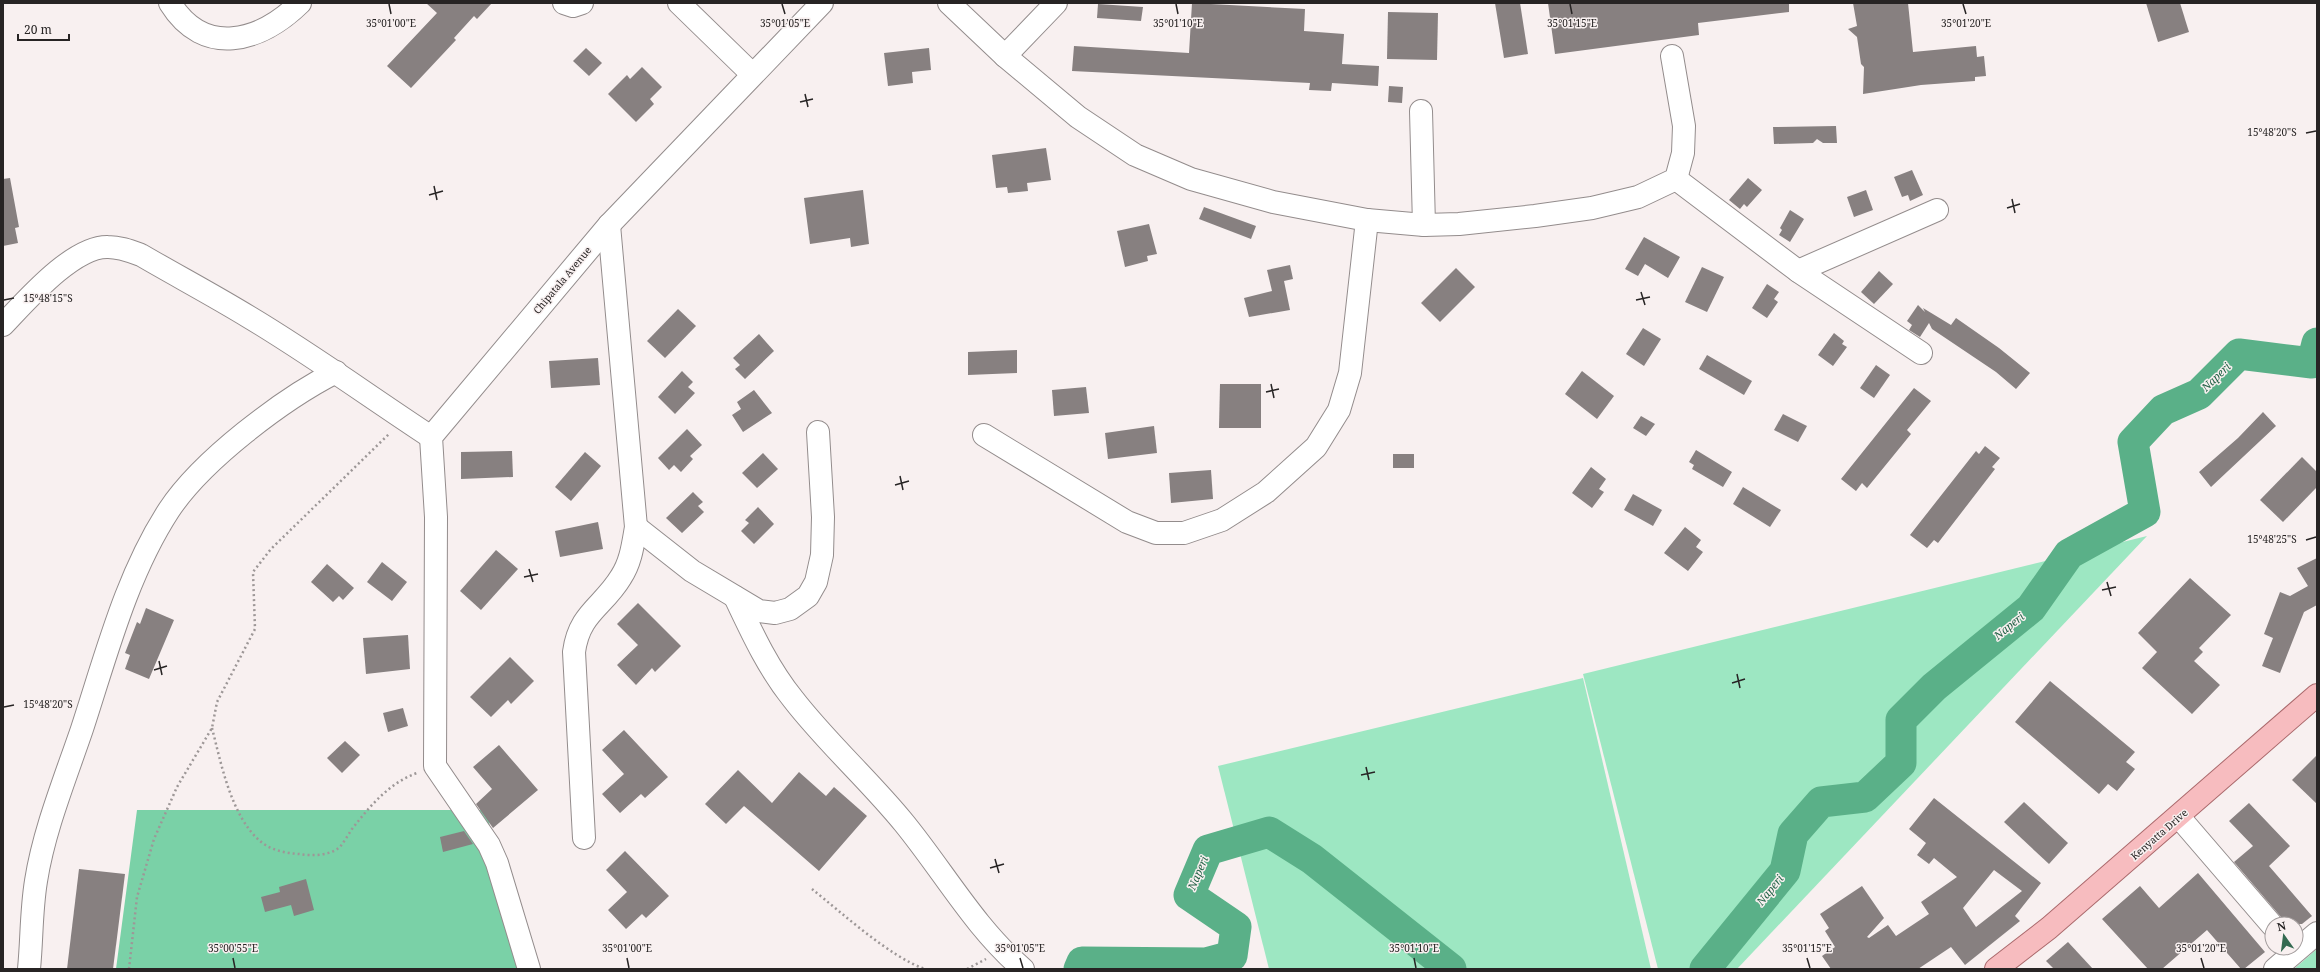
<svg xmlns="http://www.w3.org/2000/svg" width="2320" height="972" font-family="'Noto Serif',serif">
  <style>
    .green { fill: #9de7c2 }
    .forest { fill: #7ad1a7 }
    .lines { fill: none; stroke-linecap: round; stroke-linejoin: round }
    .river { stroke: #5ab088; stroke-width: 31 }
    .building { fill: #878080; fill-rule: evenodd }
    .minor-casing { stroke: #938c8c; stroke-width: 24 }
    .major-casing { stroke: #ab6a6d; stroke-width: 24 }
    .path { stroke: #9d9797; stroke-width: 2.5; stroke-dasharray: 2 3; stroke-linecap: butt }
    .minor { stroke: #fff; stroke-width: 22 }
    .major { stroke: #f7bcbf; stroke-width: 22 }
    .ticks { fill: none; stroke: #272424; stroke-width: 1.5 }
    .labels { text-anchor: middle; stroke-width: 3; stroke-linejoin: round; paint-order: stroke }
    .street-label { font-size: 10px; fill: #272424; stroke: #f8f0f0 }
    .water-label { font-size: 11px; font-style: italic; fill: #236347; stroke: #f8f0f0 }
    .ticks-label { font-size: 10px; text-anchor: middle; fill: #272424; stroke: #f8f0f0; stroke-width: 3; stroke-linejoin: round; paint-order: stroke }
  </style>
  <rect width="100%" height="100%" fill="#f8f0f0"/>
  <g class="green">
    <polygon points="2147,536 1737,969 1658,969 1583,674"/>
    <polygon points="1583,678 1651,969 1269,969 1218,766"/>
    <polygon points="2317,949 2317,969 2294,969"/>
  </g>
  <polygon class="forest" points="137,810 488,810 490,830 529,969 116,969"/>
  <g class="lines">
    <g class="river">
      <polyline points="1079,969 1082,962 1206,963 1232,956 1236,927 1189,895 1208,850 1269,832 1312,859 1451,969"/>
      <polyline points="1705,969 1785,871 1793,834 1821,802 1865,797 1901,763 1901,720 1934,687 2031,608 2069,554 2145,512 2133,442 2163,410 2199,394 2239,354 2312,363 2317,343"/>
    </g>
  </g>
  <g class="building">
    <polygon points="426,3 492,3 477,19 474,16 454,38 456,40 411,88 387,66 437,13"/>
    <polygon points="1192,3 1305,9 1304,31 1344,34 1342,64 1379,66 1378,86 1332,83 1331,91 1309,90 1310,83 1072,71 1074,46 1189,53"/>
    <polygon points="1495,3 1520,3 1528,54 1504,58"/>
    <polygon points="1548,3 1789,3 1789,12 1698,23 1699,35 1555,54"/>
    <polygon points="1853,3 1908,3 1913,52 1976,46 1977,57 1984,56 1986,76 1975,77 1975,81 1921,85 1863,94 1864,67 1861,64 1857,37 1848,29 1857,26"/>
    <polygon points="2146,3 2180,3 2189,32 2158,42"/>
    <polygon points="1098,4 1143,7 1141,21 1097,18"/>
    <polygon points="1388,12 1438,13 1437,60 1387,59"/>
    <polygon points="586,48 602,63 589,76 573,61"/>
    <polygon points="929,48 931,70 912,72 913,83 888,86 884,53"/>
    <polygon points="642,67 662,87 650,99 654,104 636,122 608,94 627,75 630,79"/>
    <polygon points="1389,86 1403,87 1402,103 1388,102"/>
    <polygon points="1836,126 1837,143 1823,143 1817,139 1813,143 1774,144 1773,127"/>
    <polygon points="1046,148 1051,180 1027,183 1028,191 1008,193 1007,187 996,188 992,155"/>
    <polygon points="1912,170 1923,195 1910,201 1908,195 1902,197 1894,177"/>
    <polygon points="10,178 19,227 15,228 18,243 3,246 3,179"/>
    <polygon points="1748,178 1762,190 1747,207 1744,204 1740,209 1729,200"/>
    <polygon points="863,190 869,244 851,247 850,238 810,244 804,198"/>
    <polygon points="1866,190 1873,210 1854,217 1847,197"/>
    <polygon points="1204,207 1256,226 1251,239 1199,219"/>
    <polygon points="1790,210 1804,219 1790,242 1779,235 1782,230 1780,228"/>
    <polygon points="1149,224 1157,254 1147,256 1148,261 1125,267 1117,231"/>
    <polygon points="1644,237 1680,257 1668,278 1645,264 1638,276 1625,269"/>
    <polygon points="1290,265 1293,279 1284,281 1290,310 1249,317 1244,298 1272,291 1267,270"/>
    <polygon points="1702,267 1724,277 1707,312 1685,302"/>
    <polygon points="1456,268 1475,287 1440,322 1421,303"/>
    <polygon points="1879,271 1893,284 1874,304 1861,292"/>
    <polygon points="1767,284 1779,292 1774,299 1778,302 1767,318 1752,308"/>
    <polygon points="1918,305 1925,312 1923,308 1951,325 1956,318 1999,348 2030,373 2016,389 1996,372 1932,329 1929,323 1920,337 1909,330 1912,325 1907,321"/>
    <polygon points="678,309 696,326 665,358 647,341"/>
    <polygon points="1643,328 1661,339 1644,366 1626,354"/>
    <polygon points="1834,333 1844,341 1842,344 1847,347 1833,366 1818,355"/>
    <polygon points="759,334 774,351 745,379 735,369 740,365 733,358"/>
    <polygon points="1017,350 1017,373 968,375 968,352"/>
    <polygon points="1707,355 1752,381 1744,395 1699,369"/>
    <polygon points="598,358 600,385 551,388 549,361"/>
    <polygon points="1876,365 1890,375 1874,398 1860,388"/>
    <polygon points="682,371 693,382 688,387 695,393 675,414 658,397"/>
    <polygon points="1582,371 1614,396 1597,419 1565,394"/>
    <polygon points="1220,384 1261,384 1261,428 1219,428"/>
    <polygon points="1086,387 1089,413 1054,416 1052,390"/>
    <polygon points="1914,388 1931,401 1907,430 1911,434 1867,488 1862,483 1856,491 1841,479"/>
    <polygon points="754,390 772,413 743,432 732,415 741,409 737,402"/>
    <polygon points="2263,412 2276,426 2211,487 2199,472 2238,438"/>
    <polygon points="1783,414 1807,426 1798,442 1774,430"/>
    <polygon points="1641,416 1655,424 1646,436 1633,428"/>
    <polygon points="1154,426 1157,453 1108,459 1105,433"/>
    <polygon points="687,429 702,445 690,456 693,459 681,472 674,465 669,470 658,458"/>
    <polygon points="1985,446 2000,458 1992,467 1995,469 1938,543 1934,540 1927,548 1910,535 1976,451 1979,454"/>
    <polygon points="1696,450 1732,472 1723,487 1692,469 1694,465 1689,462"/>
    <polygon points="512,451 513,477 461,479 461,452"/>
    <polygon points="585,452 601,466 571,501 555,487"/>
    <polygon points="763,453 778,469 757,488 742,473"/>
    <rect x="1393" y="454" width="21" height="14"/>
    <polygon points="2302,457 2317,472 2317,487 2283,522 2260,500"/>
    <polygon points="1591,467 1606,479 1599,489 1604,492 1592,508 1572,493"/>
    <polygon points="1211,470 1213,499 1171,503 1169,473"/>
    <polygon points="1743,487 1781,510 1770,527 1733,504"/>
    <polygon points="693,492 703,502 698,506 704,512 682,533 666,518"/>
    <polygon points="1633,494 1662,510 1653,526 1624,510"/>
    <polygon points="758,507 774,524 754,544 741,531 749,523 745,520"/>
    <polygon points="598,522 603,549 560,557 555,531"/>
    <polygon points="1685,527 1701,540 1696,547 1703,552 1688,571 1664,553"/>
    <polygon points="496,550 518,569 481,610 460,591"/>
    <polygon points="2317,558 2317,605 2304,612 2280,673 2262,666 2273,638 2264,634 2280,592 2290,596 2308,586 2297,568"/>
    <polygon points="382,562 407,582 392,601 367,582"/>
    <polygon points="327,564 354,588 343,600 339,596 333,602 311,582"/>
    <polygon points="2190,578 2231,615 2199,648 2203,652 2194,661 2220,685 2192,714 2142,668 2157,652 2138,633"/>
    <polygon points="638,603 681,646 655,672 652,668 636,685 617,665 638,645 617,624"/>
    <polygon points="146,608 174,620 149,679 125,669 130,655 125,653 137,622 140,624"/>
    <polygon points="408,635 410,669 366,674 363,638"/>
    <polygon points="510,657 534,681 511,704 508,700 491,717 470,697"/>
    <polygon points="2050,681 2135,752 2126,762 2135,769 2117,791 2108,784 2099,794 2015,722"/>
    <polygon points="403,708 408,726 388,732 383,713"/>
    <polygon points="624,730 668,777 645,798 641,794 620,813 602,794 624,774 602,750"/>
    <polygon points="345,741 360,755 342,773 327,758"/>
    <polygon points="499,745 538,790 493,828 476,804 492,789 473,767"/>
    <polygon points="2317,755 2317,804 2292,780"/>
    <polygon points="738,770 772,803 799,772 826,796 834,787 867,816 819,871 744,806 726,824 705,804"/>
    <path d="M1934 798 2041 883 2015 916 2020 921 1965 965 1951 947 1918 969H1831L1822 956 1835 947 1825 931 1829 928 1820 914 1862 886 1884 918 1867 937 1869 938 1888 925 1896 936 1929 914 1921 902 1957 877 1934 858 1929 864 1917 855 1926 843 1909 829ZM1994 870 2022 891 1976 927 1963 908Z"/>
    <polygon points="2024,802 2068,843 2049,864 2004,822"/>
    <polygon points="2249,803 2290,846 2269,866 2312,916 2302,924 2284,924 2281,917 2234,862 2253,846 2229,821"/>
    <polygon points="464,831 473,844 443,852 440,837"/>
    <polygon points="625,851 669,896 646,918 642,914 626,929 608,910 627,892 606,870"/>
    <polygon points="79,869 125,874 113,969 67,969"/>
    <polygon points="2198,873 2265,952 2244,969 2241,969 2207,930 2162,969 2148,969 2102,919 2140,886 2159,908"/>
    <polygon points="306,879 314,910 294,916 291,905 265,912 261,897 280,892 279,887"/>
    <polygon points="2068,942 2093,969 2054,969 2046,961"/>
  </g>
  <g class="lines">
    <g class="minor-casing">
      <g id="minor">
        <path d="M170 3C204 58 260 42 300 3"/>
        <polyline points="564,3 573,6 582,3"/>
        <polyline points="679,3 752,74"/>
        <polyline points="949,3 1005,56 1078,117 1135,155 1191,179 1273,202 1367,220 1424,225 1459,224 1535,216 1592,208 1638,197 1676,179 1683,153 1684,126 1672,56"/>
        <polyline points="1005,56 1056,3"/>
        <polyline points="1421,111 1424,225"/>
        <polyline points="1676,179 1798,271 1921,353"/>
        <polyline points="1798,271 1937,210"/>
        <path d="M3 325C26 301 73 246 108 247 120 247 130 251 141 255 177 276 213 295 249 317 311 354 370 397 431 437"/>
        <polyline points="984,435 1127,522 1156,533 1184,533 1222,520 1266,492 1316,447 1339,410 1350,373 1367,220"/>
        <polyline points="636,527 692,571 759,611 775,613 790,609 808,596 816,582 822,555 823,517 818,432"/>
        <path d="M735 597C752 633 768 668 793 699 827 743 869 780 904 823 944 872 975 928 1023 969"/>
        <polyline points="2179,817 2272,925"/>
        <path d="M584 838 574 652C579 613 603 607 621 577 631 562 633 544 636 527L609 225"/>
        <path d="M29 969C32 939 31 912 36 881 44 830 65 779 82 729 106 656 126 576 169 510 202 460 283 399 336 372"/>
        <polyline points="529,969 497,863 489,845 435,766 436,517 431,437 609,225 822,3"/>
        <polyline points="2275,969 2317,933"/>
      </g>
    </g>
    <g class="major-casing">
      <polyline id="major" points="1996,969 2049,928 2317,695"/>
    </g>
    <g class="path">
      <path d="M212 728C221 763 231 816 260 841 270 850 285 853 299 854 312 856 329 856 340 847 344 842 348 835 352 829 370 806 389 783 417 773"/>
      <path d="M812 889C842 913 890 957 925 969"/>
      <polyline points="129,969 137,897 154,839 177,787 212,728 217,702 255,629 253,572 271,549 390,433"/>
      <polyline points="967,969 986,959"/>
    </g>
    <use href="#minor" class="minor"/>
    <use href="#major" class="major"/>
  </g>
  <path class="ticks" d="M389 4 391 14M782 4 785 14M1176 4 1178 14M1570 4 1572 14M1963 4 1966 14M805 94 808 107M800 102 813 99M2306 133 2316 131M434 186 437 200M429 195 443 191M2012 199 2015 213M2007 208 2020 204M1641 292 1645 305M4 300 14 298M1636 300 1650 297M1271 384 1274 398M1266 392 1279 389M900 476 903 490M895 485 909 481M2306 540 2316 537M529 569 533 582M524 577 538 574M2107 582 2111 596M2102 590 2116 587M159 661 162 675M154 670 167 666M1737 674 1740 688M1732 683 1745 679M4 707 14 705M1366 767 1369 780M1361 775 1375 772M995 859 999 873M990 868 1004 864M233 958 235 968M627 958 629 968M1020 958 1023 968M1414 958 1416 968M1807 958 1810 968M2201 958 2204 968"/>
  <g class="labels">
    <g class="street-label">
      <text transform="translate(562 280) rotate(-50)" y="4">Chipatala Avenue</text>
      <text transform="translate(2159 834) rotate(-41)" y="4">Kenyatta Drive</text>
    </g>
    <g class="water-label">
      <text transform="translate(2216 377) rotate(-44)" y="4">Naperi</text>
      <text transform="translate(2009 626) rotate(-39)" y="4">Naperi</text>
      <text transform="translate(1198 873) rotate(-67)" y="4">Naperi</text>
      <text transform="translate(1770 890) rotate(-51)" y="4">Naperi</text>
    </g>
  </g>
  <g class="ticks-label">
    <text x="391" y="27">35°01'00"E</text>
    <text x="785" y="27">35°01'05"E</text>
    <text x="1178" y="27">35°01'10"E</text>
    <text x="1572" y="27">35°01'15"E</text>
    <text x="1966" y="27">35°01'20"E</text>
    <text x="2272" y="136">15°48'20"S</text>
    <text x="48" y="302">15°48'15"S</text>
    <text x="2272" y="543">15°48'25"S</text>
    <text x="48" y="708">15°48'20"S</text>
    <text x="233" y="952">35°00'55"E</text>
    <text x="627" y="952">35°01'00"E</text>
    <text x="1020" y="952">35°01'05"E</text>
    <text x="1414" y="952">35°01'10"E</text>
    <text x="1807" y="952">35°01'15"E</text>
    <text x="2201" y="952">35°01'20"E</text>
  </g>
  <rect width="2320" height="972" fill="none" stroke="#272424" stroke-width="8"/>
  <g transform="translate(2284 936) rotate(346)"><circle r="19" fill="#f8f0f0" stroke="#a49e9e"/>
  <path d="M0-3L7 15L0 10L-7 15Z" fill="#346a51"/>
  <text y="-6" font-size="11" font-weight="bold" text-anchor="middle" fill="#272424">N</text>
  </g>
  <path d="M18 34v6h51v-6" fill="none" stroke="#272424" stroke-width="2"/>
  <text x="24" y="34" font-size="12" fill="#272424" stroke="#f8f0f0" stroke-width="3" paint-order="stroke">20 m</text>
</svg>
